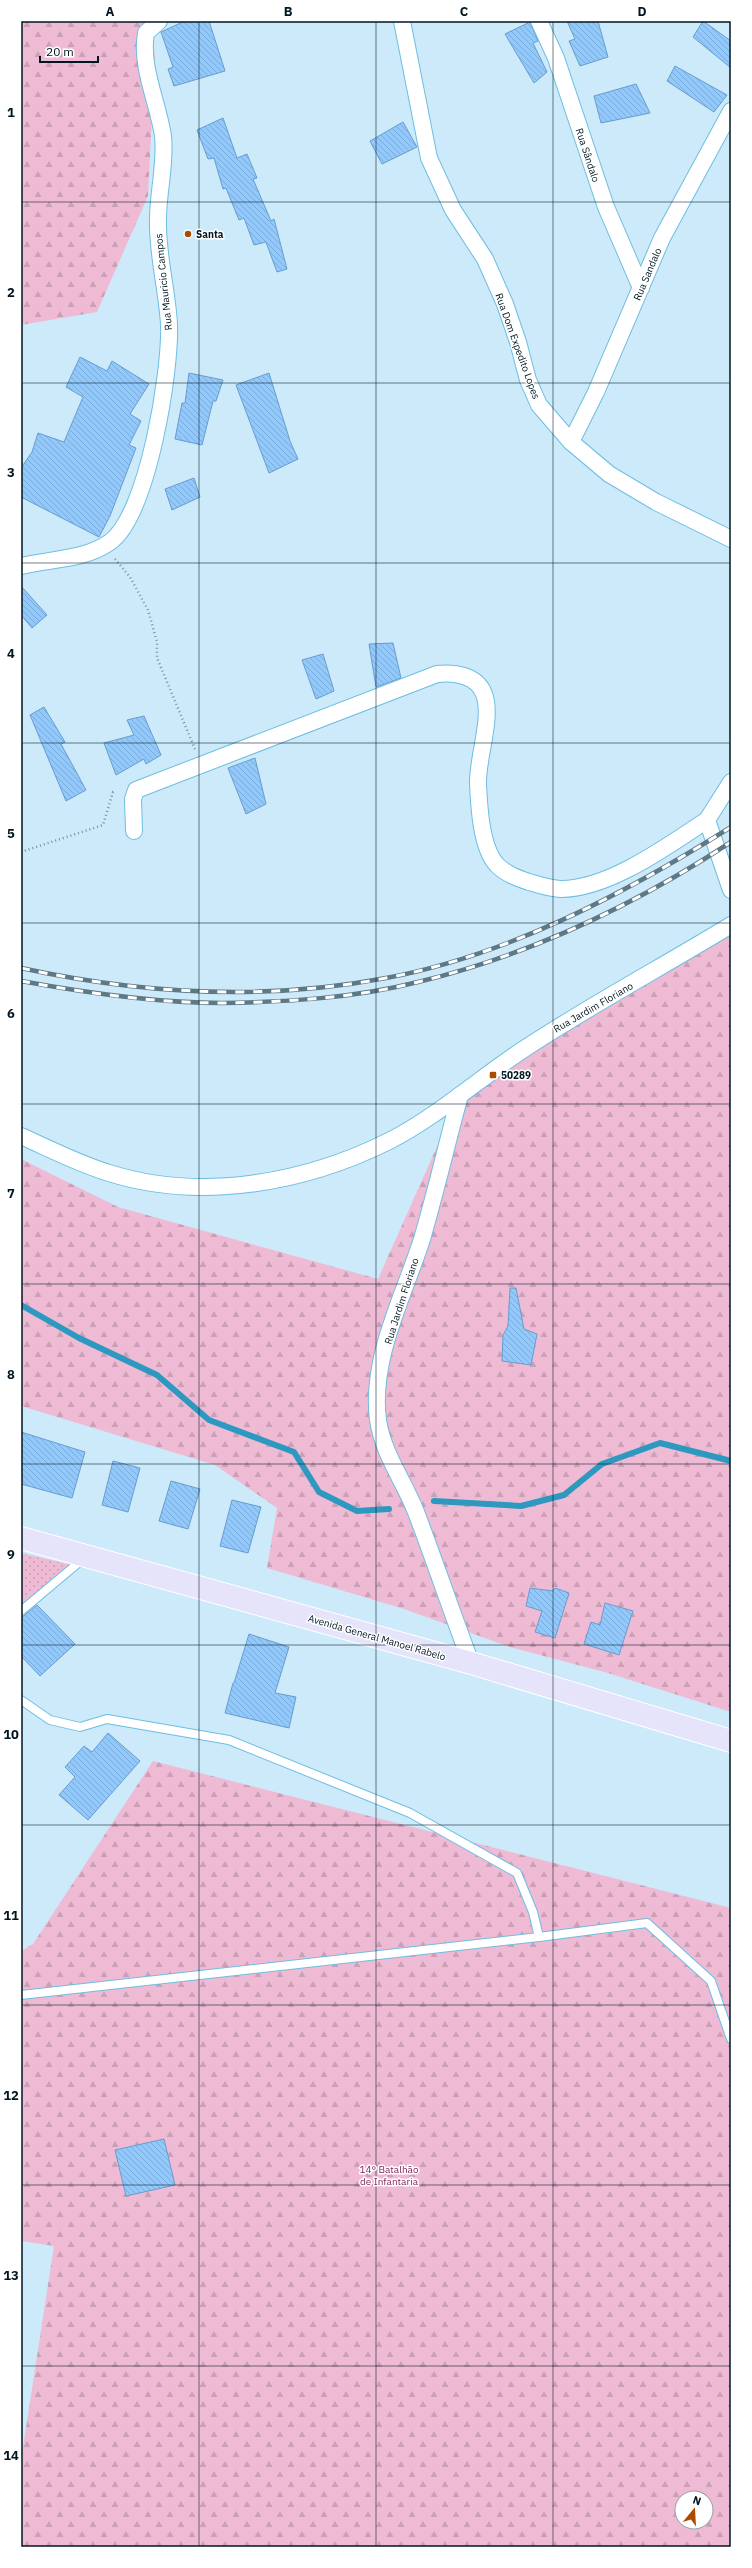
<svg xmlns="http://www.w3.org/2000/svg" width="752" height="2568" font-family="'IBM Plex Sans',sans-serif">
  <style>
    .grass { fill: url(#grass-dots) }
    .forest { fill: url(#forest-firs); fill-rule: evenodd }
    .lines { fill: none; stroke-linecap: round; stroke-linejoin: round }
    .stream { stroke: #2d98c0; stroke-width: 6 }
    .building { fill: url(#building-back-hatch); stroke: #679cce }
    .lane-casing { stroke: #6dbee2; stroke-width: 10 }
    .street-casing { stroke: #6dbee2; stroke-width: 18 }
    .primary-casing { stroke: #fff; stroke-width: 24 }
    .path { stroke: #77929f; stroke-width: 2.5; stroke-dasharray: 1 3; stroke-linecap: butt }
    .lane { stroke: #fff; stroke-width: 8 }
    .street { stroke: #fff; stroke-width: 16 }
    .primary { stroke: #e5e4fb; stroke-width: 22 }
    .rail-casing { stroke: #5e7885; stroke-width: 4.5 }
    .rail { stroke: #fff; stroke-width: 3; stroke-dasharray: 9; stroke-linecap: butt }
    .grid { fill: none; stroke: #001721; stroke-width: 1; stroke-opacity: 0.55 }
    .poi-dot { fill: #ab4b00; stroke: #fff; stroke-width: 1.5 }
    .labels { text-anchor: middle; stroke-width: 3; stroke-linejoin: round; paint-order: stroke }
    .street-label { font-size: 10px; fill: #001721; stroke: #fff }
    .poi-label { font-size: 10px; font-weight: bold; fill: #001721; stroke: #fff; text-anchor: start }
    .park-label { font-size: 10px; fill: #83255c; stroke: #fff }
    .neatline { fill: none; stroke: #001721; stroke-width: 1.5 }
    .grid-label { font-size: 13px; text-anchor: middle; font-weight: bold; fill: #001721 }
  </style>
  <defs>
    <pattern id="grass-dots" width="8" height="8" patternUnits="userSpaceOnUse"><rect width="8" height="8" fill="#efbbd4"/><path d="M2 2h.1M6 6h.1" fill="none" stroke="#cba0b6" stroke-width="1.8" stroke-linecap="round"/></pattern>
    <pattern id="forest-firs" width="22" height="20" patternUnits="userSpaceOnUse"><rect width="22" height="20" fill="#efbbd4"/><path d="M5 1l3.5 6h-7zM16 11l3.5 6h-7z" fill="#cba0b6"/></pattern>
    <pattern id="building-back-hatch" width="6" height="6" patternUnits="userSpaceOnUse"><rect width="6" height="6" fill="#92c9fd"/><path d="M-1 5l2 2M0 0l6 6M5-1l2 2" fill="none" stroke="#7cacd9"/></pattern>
  </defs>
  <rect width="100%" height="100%" fill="#cceaf9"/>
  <polygon class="grass" points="21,1553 77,1566 21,1612"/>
  <g class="forest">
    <polygon points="21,21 149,21 155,57 148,196 97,312 21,325"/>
    <polygon points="731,917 731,1712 608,1673 510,1647 404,1609 267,1568 277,1508 215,1465 21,1406 21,1159 118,1207 378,1279 460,1095"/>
    <path d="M153 1761 731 1908V2547H21V2460L54 2246 21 2241V1951L33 1944ZM682 2498H706V2522H682Z"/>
  </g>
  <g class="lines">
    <g class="stream">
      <polyline points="21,1305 79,1338 157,1375 209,1420 294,1452 319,1492 357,1511 389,1509"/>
      <polyline points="434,1501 521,1506 564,1495 602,1464 660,1443 731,1461"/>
    </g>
  </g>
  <g class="building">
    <polygon points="185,21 209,21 225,71 174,86 168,69 173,67 161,32"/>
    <polygon points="567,21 598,21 608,57 580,66 569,41 575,39"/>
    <polygon points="703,21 731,41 731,68 693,37"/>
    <polygon points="530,22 538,41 533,43 547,72 534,83 505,34"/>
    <polygon points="675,66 727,95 714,112 667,81"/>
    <polygon points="636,84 650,113 601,123 594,96"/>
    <polygon points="223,118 237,158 247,154 257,178 253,179 271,221 274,219 287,269 277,272 266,242 254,245 244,218 239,220 226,188 223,189 214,158 208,159 197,130"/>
    <polygon points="403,122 417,147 382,164 370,141"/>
    <polygon points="80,357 107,371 112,361 149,384 130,414 141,421 129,445 136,448 110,516 99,537 21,497 21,468 32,452 38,433 64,442 83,397 66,387"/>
    <polygon points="189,373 223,380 216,401 213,401 202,445 175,439 182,403 185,403"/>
    <polygon points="269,373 290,441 298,459 269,473 236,385"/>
    <polygon points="194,478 200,497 172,510 165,489"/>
    <polygon points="21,586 47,615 32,628 21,615"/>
    <polygon points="393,643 401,678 376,687 369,644"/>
    <polygon points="323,654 334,691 316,699 302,660"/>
    <polygon points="44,707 65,742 61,744 86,790 66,801 30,715"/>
    <polygon points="144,716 161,755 146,764 144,759 116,775 104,743 134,735 127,720"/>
    <polygon points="255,758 266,804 246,814 228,768"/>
    <polygon points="510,1288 516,1288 524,1329 537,1334 531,1365 502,1361 503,1335 508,1326"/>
    <polygon points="21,1432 85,1452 72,1498 21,1484"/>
    <polygon points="113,1461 140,1468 128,1512 102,1505"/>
    <polygon points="171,1481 200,1489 188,1529 159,1521"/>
    <polygon points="232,1500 261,1507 248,1553 220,1546"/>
    <polygon points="530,1588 553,1591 555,1588 569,1593 555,1638 535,1632 542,1611 526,1606"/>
    <polygon points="605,1603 633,1611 619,1655 584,1644 591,1622 600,1625"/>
    <polygon points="37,1605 75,1644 40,1676 21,1656 21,1618"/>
    <polygon points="249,1634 289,1647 275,1693 296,1697 289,1728 225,1713 233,1683 234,1683"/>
    <polygon points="108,1733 140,1761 88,1820 59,1795 75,1777 65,1767 84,1746 92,1752"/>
    <polygon points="164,2139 175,2185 126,2196 115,2150"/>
  </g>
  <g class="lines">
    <g class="lane-casing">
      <g id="lane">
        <polyline points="21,1611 83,1559"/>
        <polyline points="21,1700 50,1720 80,1727 107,1719 229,1740 410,1813 517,1873 533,1912 539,1937 647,1923 711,1981 731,2039"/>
        <polyline points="21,1995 539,1937"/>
      </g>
    </g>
    <g class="street-casing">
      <g id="street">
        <polyline points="402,21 429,158 453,210 485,259 505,304 518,342 528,380 539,405 571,442 609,474 656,502 731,539"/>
        <polyline points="539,21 556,58 606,207 641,288"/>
        <polyline points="571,442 596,392 662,238 731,111"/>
        <path d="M21 566C50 559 85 560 110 542 148 515 171 370 169 324 167 289 157 255 158 219 158 192 166 163 163 136 158 102 140 67 146 33L159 21"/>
        <polyline points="731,782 707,820 731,890"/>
        <path d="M134 831 133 799 136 790 437 674C454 672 477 675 484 694 493 718 477 758 478 784 479 806 481 848 497 865 506 874 517 878 529 882 539 885 551 889 561 889 609 889 669 845 707 820"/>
        <path d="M460 1095C447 1143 436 1191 422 1239 404 1296 370 1358 378 1420 383 1454 404 1481 416 1512 435 1562 452 1613 471 1663"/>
        <path d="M21 1136C50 1149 79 1164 109 1173 201 1202 305 1183 389 1141 435 1118 480 1078 524 1049 591 1005 662 967 731 925"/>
      </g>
    </g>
    <g class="primary-casing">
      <polyline id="primary" points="21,1538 471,1663 731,1741"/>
    </g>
    <g class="path">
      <polyline points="115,559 130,577 148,610 157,642 157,658 195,749"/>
      <polyline points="21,852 103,825 113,792 116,792"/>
    </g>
    <use href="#lane" class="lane"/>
    <use href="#street" class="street"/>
    <use href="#primary" class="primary"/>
    <g class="rail-casing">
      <g id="rail">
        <path d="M21 968C141 994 265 1001 386 978 509 955 626 893 731 827"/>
        <path d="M21 981C87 993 155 1003 222 1003 287 1002 355 998 418 982 530 955 635 905 731 842"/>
      </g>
    </g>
    <use href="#rail" class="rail"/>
  </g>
  <path class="grid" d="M199 21V2547M376 21V2547M553 21V2547M21 202H731M21 383H731M21 563H731M21 743H731M21 923H731M21 1104H731M21 1284H731M21 1464H731M21 1645H731M21 1825H731M21 2005H731M21 2185H731M21 2366H731"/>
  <g class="poi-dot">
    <circle cx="188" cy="234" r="4"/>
    <rect x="489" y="1071" width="8" height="8" rx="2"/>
  </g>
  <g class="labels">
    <g class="street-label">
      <text transform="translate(588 155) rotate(72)" y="4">Rua Sândalo</text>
      <text transform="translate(647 274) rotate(-67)" y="4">Rua Sandalo</text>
      <text transform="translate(163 282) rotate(-96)" y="4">Rua Mauricio Campos</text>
      <text transform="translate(518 346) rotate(70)" y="4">Rua Dom Expedito Lopes</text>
      <text transform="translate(593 1007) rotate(-30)" y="4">Rua Jardim Floriano</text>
      <text transform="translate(401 1301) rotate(-72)" y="4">Rua Jardim Floriano</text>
      <text transform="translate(377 1637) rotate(16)" y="4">Avenida General Manoel Rabelo</text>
    </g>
    <g class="poi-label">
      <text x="196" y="238">Santa</text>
      <text x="501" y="1079">50289</text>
    </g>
    <g class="park-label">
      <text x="389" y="2173">14° Batalhão<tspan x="389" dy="12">de Infantaria</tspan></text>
    </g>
  </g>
  <rect width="752" height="2568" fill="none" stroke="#ffffff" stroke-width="44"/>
  <g transform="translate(694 2510) rotate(18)"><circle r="19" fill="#ffffff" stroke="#99a2a6"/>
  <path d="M0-3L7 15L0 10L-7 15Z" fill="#ab4b00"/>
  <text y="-6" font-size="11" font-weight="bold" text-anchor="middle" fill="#001721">N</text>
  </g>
  <path d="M40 56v6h58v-6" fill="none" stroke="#001721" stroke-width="2"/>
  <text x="46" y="56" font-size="12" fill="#001721" stroke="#ffffff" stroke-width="3" paint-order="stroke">20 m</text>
  <rect x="22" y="22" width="708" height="2524" class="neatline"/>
  <g class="grid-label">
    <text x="110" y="16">A</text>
    <text x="288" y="16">B</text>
    <text x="464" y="16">C</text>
    <text x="642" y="16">D</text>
    <text x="11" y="117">1</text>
    <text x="11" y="297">2</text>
    <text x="11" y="477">3</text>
    <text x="11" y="658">4</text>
    <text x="11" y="838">5</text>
    <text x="11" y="1018">6</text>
    <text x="11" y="1198">7</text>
    <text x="11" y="1379">8</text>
    <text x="11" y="1559">9</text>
    <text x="11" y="1739">10</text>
    <text x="11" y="1920">11</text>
    <text x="11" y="2100">12</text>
    <text x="11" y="2280">13</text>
    <text x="11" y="2460">14</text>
  </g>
</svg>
